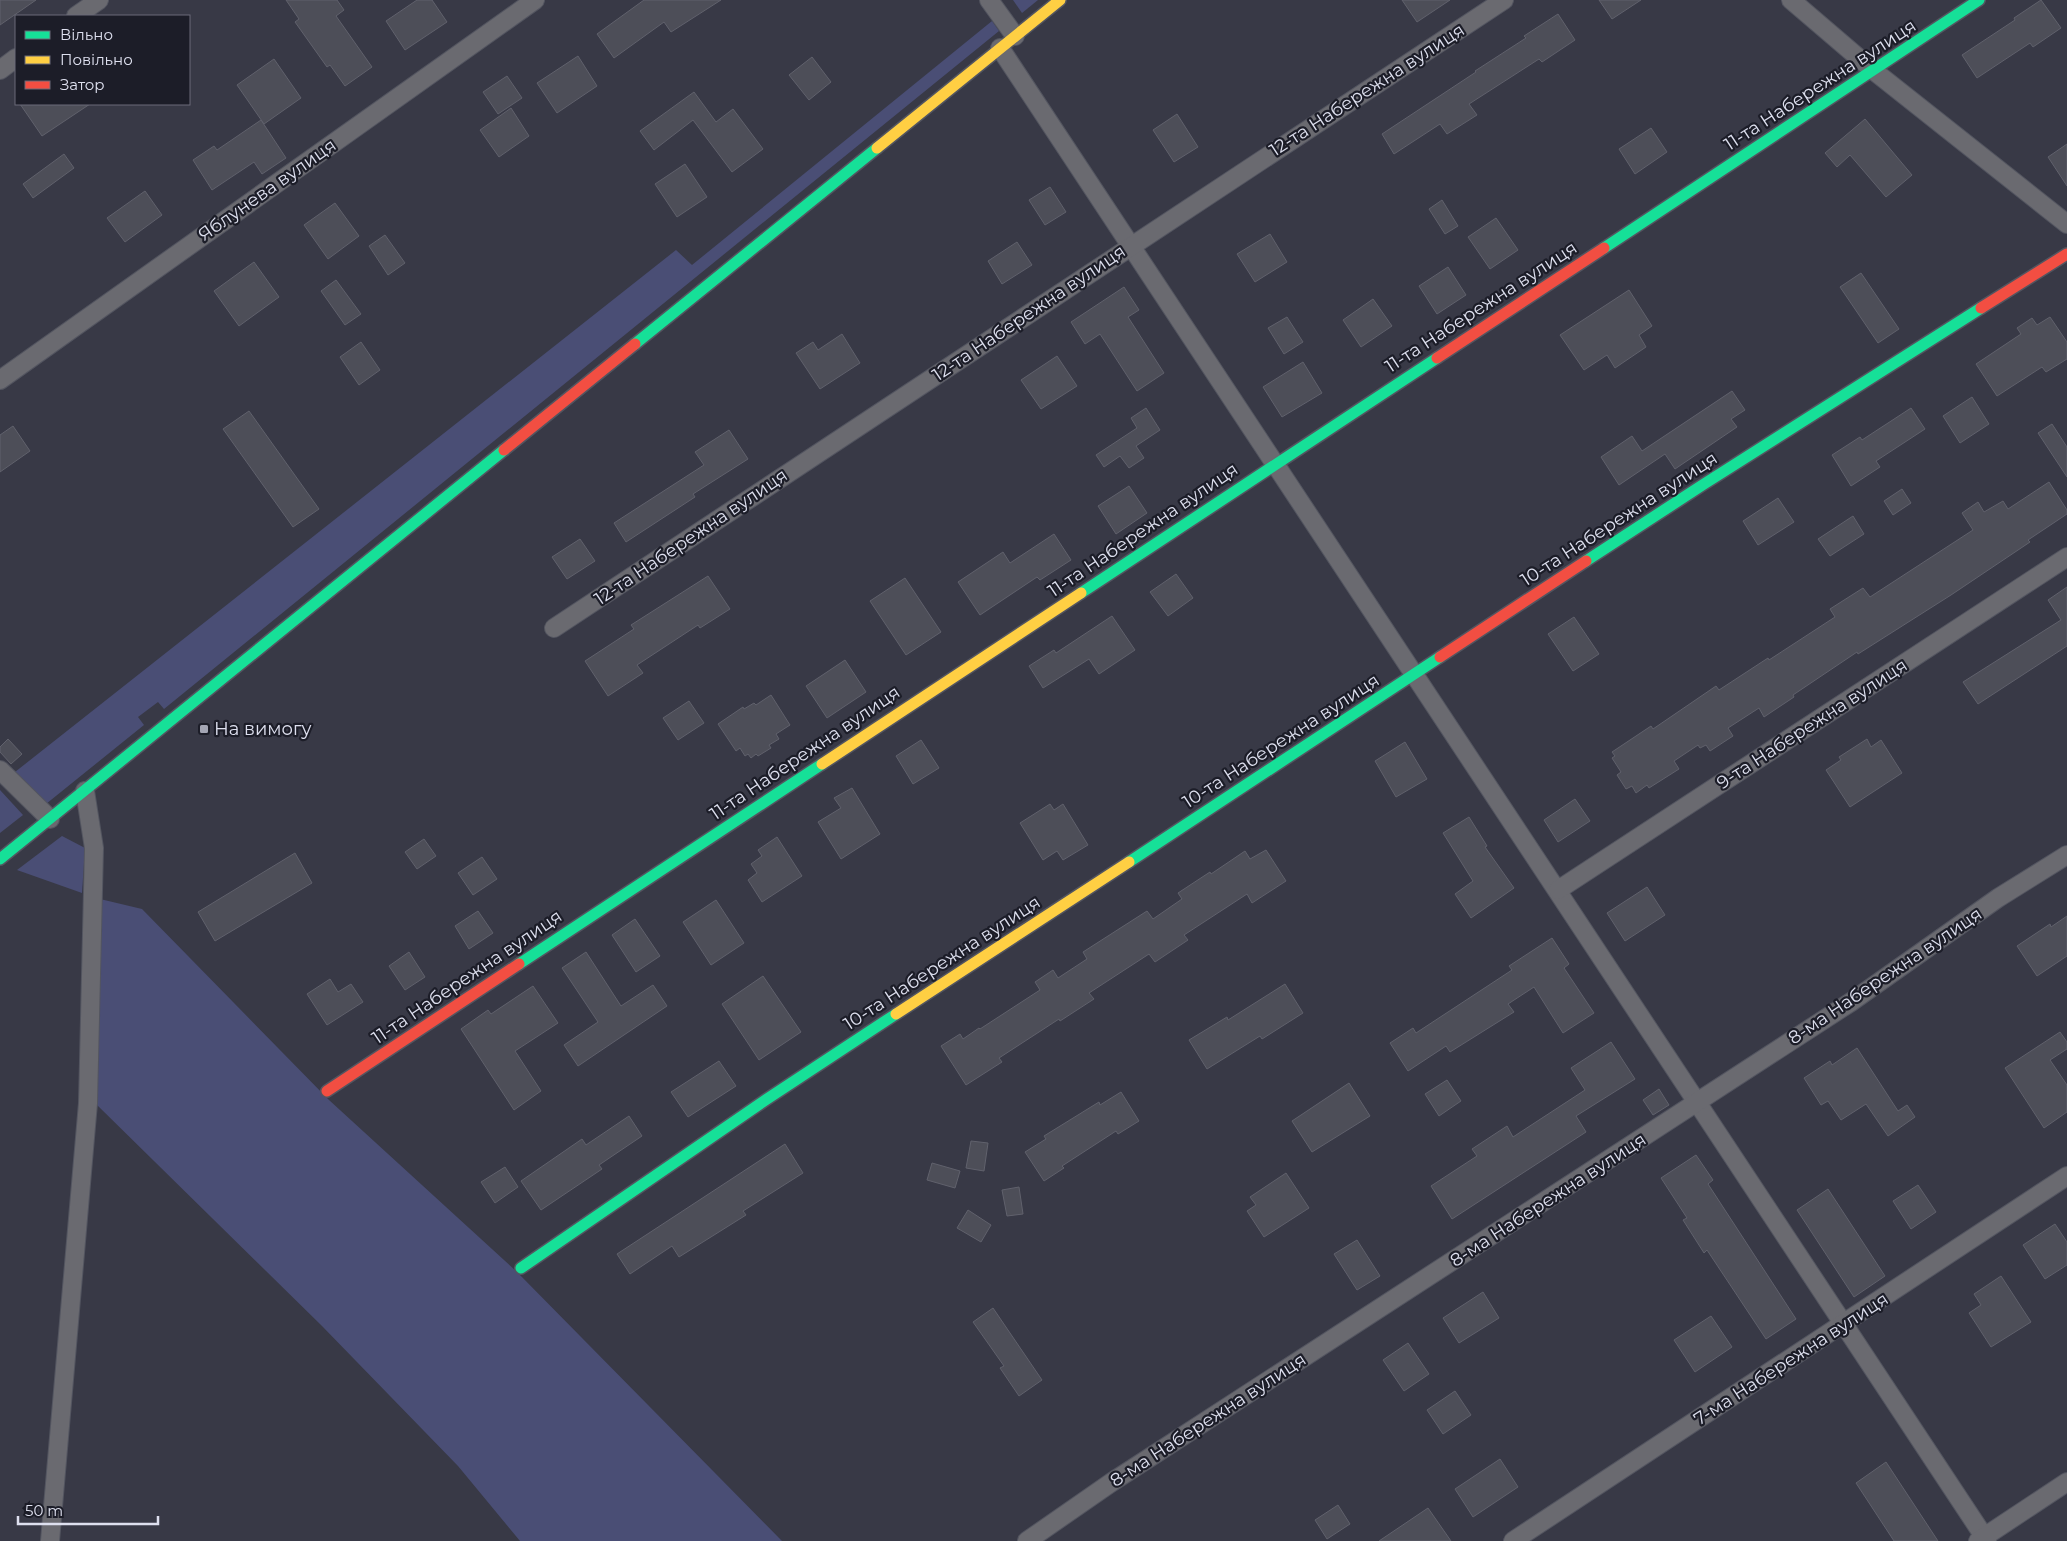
<svg xmlns="http://www.w3.org/2000/svg" width="2067" height="1541" font-family="Montserrat,sans-serif">
  <style>
    .green { fill: #4a4e75 }
    .building { fill: #4d4e58; stroke: #60616c }
    .lines { fill: none; stroke-linecap: round; stroke-linejoin: round }
    .street-casing { stroke: #535560; stroke-width: 20 }
    .fast-casing { stroke: #535560; stroke-width: 14 }
    .slow-casing { stroke: #535560; stroke-width: 14 }
    .jam-casing { stroke: #535560; stroke-width: 14 }
    .street { stroke: #6a6a70; stroke-width: 18 }
    .fast { stroke: #16e098; stroke-width: 11 }
    .slow { stroke: #ffcf43; stroke-width: 11 }
    .jam { stroke: #f24e42; stroke-width: 11 }
    .poi-dot { fill: #a4a6b4; stroke: #1c1d28; stroke-width: 2 }
    .labels { text-anchor: middle; stroke-width: 4.5; stroke-linejoin: round; paint-order: stroke }
    .street-label { font-size: 18px; fill: #dee0ef; stroke: #1c1d28 }
    .poi-label { font-size: 18px; fill: #dee0ef; stroke: #1c1d28; text-anchor: start }
  </style>
  <rect width="100%" height="100%" fill="#383946"/>
  <g class="green">
    <polygon points="1013,0 1038,0 1022,13"/>
    <polygon points="992,21 999,31 164,709 158,702 138,717 144,725 46,804 15,772 676,250 692,265"/>
    <polygon points="0,790 23,815 0,833"/>
    <polygon points="62,836 85,848 82,893 17,870"/>
    <polygon points="100,899 142,909 329,1100 517,1272 782,1541 520,1541 458,1466 322,1326 97,1105"/>
  </g>
  <g class="building">
    <polygon points="0,0 36,0 0,25"/>
    <polygon points="286,0 337,0 344,10 336,16 372,67 345,86 330,65 327,67 295,22 299,19"/>
    <polygon points="417,0 432,0 447,22 405,50 386,21"/>
    <polygon points="644,0 721,0 671,32 664,22 614,58 597,34"/>
    <polygon points="1402,0 1450,0 1417,22"/>
    <polygon points="1599,0 1641,0 1612,19"/>
    <polygon points="2041,0 2061,28 2033,47 2030,43 1977,78 1962,55 2015,20 2014,18"/>
    <polygon points="1558,14 1575,40 1542,62 1539,59 1469,104 1477,115 1447,134 1440,124 1394,154 1382,134 1476,72 1475,71 1526,38 1524,36"/>
    <polygon points="578,56 597,86 557,113 537,83"/>
    <polygon points="812,57 831,82 809,100 789,75"/>
    <polygon points="274,59 301,98 264,124 237,85"/>
    <polygon points="507,76 522,98 498,114 483,92"/>
    <polygon points="694,92 716,122 733,109 763,149 732,172 693,120 654,150 640,131"/>
    <polygon points="20,104 90,104 42,136"/>
    <polygon points="511,108 529,136 499,157 480,130"/>
    <polygon points="1177,114 1198,147 1174,162 1153,130"/>
    <polygon points="1865,119 1912,175 1886,197 1850,155 1837,167 1825,153"/>
    <polygon points="261,120 286,158 262,174 254,162 212,190 193,160 214,146 217,150"/>
    <polygon points="1651,128 1667,152 1635,174 1619,149"/>
    <polygon points="2067,144 2067,186 2048,157"/>
    <polygon points="64,154 74,168 33,198 23,184"/>
    <polygon points="685,164 707,197 677,217 655,184"/>
    <polygon points="1050,187 1066,212 1045,225 1029,200"/>
    <polygon points="145,191 162,215 125,242 107,218"/>
    <polygon points="1442,200 1458,226 1445,234 1429,209"/>
    <polygon points="335,203 359,236 328,259 304,225"/>
    <polygon points="1496,218 1518,250 1490,269 1468,237"/>
    <polygon points="1270,234 1287,262 1255,282 1237,254"/>
    <polygon points="385,235 405,263 388,275 369,246"/>
    <polygon points="1017,242 1032,265 1002,284 988,261"/>
    <polygon points="254,262 279,297 239,326 214,291"/>
    <polygon points="1448,267 1466,295 1437,314 1419,286"/>
    <polygon points="1861,273 1899,329 1878,343 1840,287"/>
    <polygon points="336,280 361,314 345,325 321,291"/>
    <polygon points="1124,287 1139,310 1128,317 1164,373 1137,391 1100,334 1085,344 1071,322"/>
    <polygon points="1629,290 1652,326 1639,335 1646,347 1615,368 1607,355 1584,370 1560,335"/>
    <polygon points="1373,299 1392,326 1361,347 1343,320"/>
    <polygon points="1287,317 1303,342 1284,354 1268,328"/>
    <polygon points="2050,317 2067,342 2067,359 2046,372 2042,367 1997,396 1976,364 2021,334 2017,328 2032,318 2037,325"/>
    <polygon points="842,334 860,363 820,389 796,353 813,342 818,350"/>
    <polygon points="361,342 380,370 359,385 340,357"/>
    <polygon points="1057,356 1077,386 1041,409 1021,380"/>
    <polygon points="1303,362 1322,393 1282,417 1263,387"/>
    <polygon points="1732,391 1745,410 1731,419 1737,427 1675,469 1665,454 1619,485 1601,457 1632,436 1642,451"/>
    <polygon points="1972,397 1989,424 1960,443 1943,416"/>
    <polygon points="1146,408 1160,430 1136,446 1144,458 1129,468 1120,456 1104,467 1096,455 1137,428 1131,418"/>
    <polygon points="1911,408 1925,429 1876,461 1880,467 1851,486 1832,455 1860,437 1862,440"/>
    <polygon points="249,411 319,509 293,527 223,429"/>
    <polygon points="2052,424 2067,447 2067,477 2038,433"/>
    <polygon points="13,426 30,451 0,472 0,435"/>
    <polygon points="729,430 748,459 693,494 695,497 626,542 614,523 704,465 695,452"/>
    <polygon points="2049,482 2067,510 2067,514 2028,540 2030,542 1951,595 1858,654 1857,652 1793,695 1794,697 1764,717 1759,708 1728,728 1733,736 1710,751 1706,745 1700,748 1698,745 1674,761 1679,769 1649,788 1647,785 1636,793 1632,786 1626,789 1617,775 1621,772 1612,758 1615,756 1612,752 1651,726 1653,729 1716,686 1719,690 1768,658 1769,660 1835,617 1830,609 1863,588 1870,597 1973,530 1962,513 1978,502 1984,512 2003,501 2008,509"/>
    <polygon points="1129,486 1147,513 1116,534 1098,506"/>
    <polygon points="1902,489 1911,503 1893,515 1884,501"/>
    <polygon points="1778,498 1794,522 1758,545 1743,521"/>
    <polygon points="1853,516 1864,534 1830,556 1818,539"/>
    <polygon points="1054,534 1071,560 1040,580 1037,577 980,615 958,582 1003,552 1010,563"/>
    <polygon points="580,539 595,561 567,579 552,557"/>
    <polygon points="1176,574 1193,598 1168,616 1150,592"/>
    <polygon points="708,576 730,609 700,628 698,625 637,665 643,673 608,696 585,661 634,629 631,625"/>
    <polygon points="905,578 941,632 906,655 870,601"/>
    <polygon points="2067,587 2067,646 1978,704 1963,682 2061,620 2048,600"/>
    <polygon points="1112,616 1135,650 1099,674 1089,659 1043,688 1029,666 1054,650 1056,653"/>
    <polygon points="1574,617 1599,654 1573,671 1548,634"/>
    <polygon points="845,660 866,692 827,718 806,686"/>
    <polygon points="771,695 790,725 776,734 779,739 769,745 771,748 758,756 756,754 751,758 748,754 745,756 740,748 736,751 718,724 743,707 744,709 754,703 756,705"/>
    <polygon points="689,701 704,723 678,740 663,718"/>
    <polygon points="8,739 22,754 11,764 0,752 0,747"/>
    <polygon points="1867,739 1871,747 1881,740 1902,773 1850,807 1826,770 1841,760 1839,757"/>
    <polygon points="921,740 939,768 913,784 896,756"/>
    <polygon points="1405,742 1427,779 1396,797 1375,761"/>
    <polygon points="852,788 880,834 841,859 818,822 841,808 834,798"/>
    <polygon points="1575,799 1590,821 1558,842 1544,820"/>
    <polygon points="1050,804 1054,810 1063,804 1088,845 1063,860 1057,851 1043,860 1020,823"/>
    <polygon points="1469,817 1487,846 1485,847 1514,888 1471,918 1455,894 1473,881 1443,833"/>
    <polygon points="777,837 802,876 762,902 748,880 757,873 751,864 762,856 758,850"/>
    <polygon points="424,839 436,856 417,869 405,852"/>
    <polygon points="1266,850 1286,881 1252,903 1247,894 1184,935 1188,940 1155,962 1149,954 1089,993 1094,999 1060,1021 1059,1019 999,1058 1002,1062 966,1085 941,1046 960,1034 963,1039 979,1028 980,1029 1040,990 1035,982 1053,970 1058,978 1087,959 1083,952 1147,911 1153,919 1182,899 1178,893 1210,872 1211,874 1245,851 1250,859"/>
    <polygon points="295,853 312,883 215,941 198,912"/>
    <polygon points="482,857 497,879 473,895 458,873"/>
    <polygon points="1647,887 1665,915 1625,941 1607,913"/>
    <polygon points="716,900 744,943 711,965 683,922"/>
    <polygon points="478,911 493,933 469,949 455,926"/>
    <polygon points="2067,916 2067,956 2037,976 2017,946 2050,924 2051,927"/>
    <polygon points="635,919 660,956 636,972 612,935"/>
    <polygon points="1552,938 1569,964 1564,968 1594,1013 1563,1033 1534,987 1508,1004 1514,1012 1450,1052 1446,1046 1408,1071 1390,1043 1413,1028 1416,1033 1512,970 1509,966"/>
    <polygon points="409,952 425,977 405,990 389,966"/>
    <polygon points="586,952 621,1006 653,985 667,1006 578,1066 564,1045 598,1022 562,968"/>
    <polygon points="763,976 801,1032 759,1060 722,1004"/>
    <polygon points="330,979 338,992 351,984 363,1002 327,1025 307,994"/>
    <polygon points="1285,984 1303,1013 1262,1039 1260,1036 1207,1069 1189,1040 1227,1017 1228,1020"/>
    <polygon points="533,986 558,1023 515,1051 541,1091 514,1110 461,1029 488,1010 491,1014"/>
    <polygon points="2060,1032 2067,1042 2067,1049 2050,1060 2067,1085 2067,1112 2044,1128 2005,1068"/>
    <polygon points="1611,1042 1635,1079 1576,1116 1586,1132 1452,1219 1431,1186 1477,1156 1472,1149 1507,1126 1513,1137 1585,1090 1571,1068"/>
    <polygon points="1857,1048 1898,1111 1907,1105 1915,1117 1888,1136 1866,1104 1841,1120 1828,1101 1821,1105 1804,1078 1830,1061 1832,1065"/>
    <polygon points="719,1061 736,1086 688,1117 671,1092"/>
    <polygon points="1447,1080 1461,1101 1439,1116 1425,1094"/>
    <polygon points="1349,1083 1370,1116 1312,1152 1292,1121"/>
    <polygon points="1659,1089 1669,1105 1653,1115 1643,1100"/>
    <polygon points="1121,1092 1139,1121 1118,1134 1116,1131 1062,1166 1064,1168 1044,1181 1025,1152 1046,1139 1044,1136 1099,1102 1100,1105"/>
    <polygon points="629,1116 642,1136 599,1165 602,1169 541,1210 521,1181 582,1139 586,1145"/>
    <polygon points="971,1141 988,1143 984,1171 966,1168"/>
    <polygon points="785,1144 803,1173 743,1211 746,1215 679,1257 672,1246 630,1274 617,1254"/>
    <polygon points="1696,1155 1713,1180 1708,1184 1796,1319 1766,1339 1707,1250 1704,1253 1683,1220 1687,1218 1661,1178"/>
    <polygon points="932,1163 960,1171 955,1188 927,1180"/>
    <polygon points="505,1167 518,1187 495,1203 481,1182"/>
    <polygon points="1286,1173 1309,1208 1264,1237 1247,1211 1256,1205 1250,1197"/>
    <polygon points="1918,1185 1936,1212 1911,1229 1893,1201"/>
    <polygon points="1019,1187 1023,1214 1007,1216 1002,1190"/>
    <polygon points="1828,1189 1885,1276 1854,1297 1797,1210"/>
    <polygon points="968,1210 991,1225 981,1242 957,1228"/>
    <polygon points="2055,1224 2067,1242 2067,1265 2045,1279 2023,1245"/>
    <polygon points="1357,1240 1380,1276 1357,1290 1334,1254"/>
    <polygon points="2001,1276 2031,1322 1991,1347 1969,1313 1981,1305 1974,1294"/>
    <polygon points="1483,1292 1499,1318 1459,1343 1443,1318"/>
    <polygon points="993,1308 1042,1380 1019,1396 1000,1368 1004,1366 973,1322"/>
    <polygon points="1711,1316 1732,1347 1695,1372 1674,1340"/>
    <polygon points="1408,1343 1429,1374 1404,1391 1383,1360"/>
    <polygon points="1455,1391 1471,1415 1443,1434 1427,1410"/>
    <polygon points="1500,1459 1518,1487 1473,1517 1455,1489"/>
    <polygon points="1886,1462 1938,1541 1894,1541 1856,1483"/>
    <polygon points="1338,1505 1350,1524 1327,1539 1315,1520"/>
    <polygon points="1428,1508 1451,1541 1379,1541"/>
  </g>
  <g class="lines">
    <g class="street-casing">
      <g id="street">
        <polyline points="989,0 1015,36"/>
        <polyline points="1791,0 1874,71 2067,224"/>
        <polyline points="76,16 99,0"/>
        <path d="M1000 48C1332 544 1656 1045 1987 1541"/>
        <polyline points="0,70 16,58"/>
        <polyline points="0,380 535,0"/>
        <polyline points="554,628 1504,0"/>
        <polyline points="0,770 50,819"/>
        <polyline points="1558,890 2067,557"/>
        <polyline points="50,1541 88,1103 94,848 85,791"/>
        <polyline points="1027,1541 1112,1482 1851,1002 1998,898 2067,855"/>
        <polyline points="1513,1541 2067,1176"/>
        <polyline points="1978,1541 2067,1482"/>
      </g>
    </g>
    <g class="fast-casing">
      <g id="fast">
        <polyline points="1604,248 1979,0"/>
        <polyline points="635,344 877,148"/>
        <polyline points="1586,561 1704,484 1981,308"/>
        <polyline points="1081,593 1437,358"/>
        <polyline points="0,859 504,450"/>
        <polyline points="1129,862 1440,657"/>
        <polyline points="519,964 822,764"/>
        <polyline points="521,1268 767,1099 896,1014"/>
      </g>
    </g>
    <g class="slow-casing">
      <g id="slow">
        <polyline points="877,148 1060,0"/>
        <polyline points="822,764 1081,593"/>
        <polyline points="896,1014 1129,862"/>
      </g>
    </g>
    <g class="jam-casing">
      <g id="jam">
        <polyline points="1981,308 2067,254"/>
        <polyline points="1437,358 1604,248"/>
        <polyline points="504,450 635,344"/>
        <polyline points="1440,657 1586,561"/>
        <polyline points="327,1091 519,964"/>
      </g>
    </g>
    <use href="#street" class="street"/>
    <use href="#fast" class="fast"/>
    <use href="#slow" class="slow"/>
    <use href="#jam" class="jam"/>
  </g>
  <rect class="poi-dot" x="199" y="724" width="10" height="10" rx="2.5"/>
  <g class="labels">
    <g class="street-label">
      <text transform="translate(1820 85) rotate(-33)" y="6">11-та Набережна вулиця</text>
      <text transform="translate(1367 90) rotate(-33)" y="6">12-та Набережна вулиця</text>
      <text transform="translate(267 190) rotate(-35)" y="6">Яблунева вулиця</text>
      <text transform="translate(1481 307) rotate(-33)" y="6">11-та Набережна вулиця</text>
      <text transform="translate(1029 313) rotate(-34)" y="6">12-та Набережна вулиця</text>
      <text transform="translate(1619 519) rotate(-33)" y="6">10-та Набережна вулиця</text>
      <text transform="translate(1143 530) rotate(-34)" y="6">11-та Набережна вулиця</text>
      <text transform="translate(691 537) rotate(-34)" y="6">12-та Набережна вулиця</text>
      <text transform="translate(1812 724) rotate(-33)" y="6">9-та Набережна вулиця</text>
      <text transform="translate(1281 741) rotate(-33)" y="6">10-та Набережна вулиця</text>
      <text transform="translate(805 753) rotate(-34)" y="6">11-та Набережна вулиця</text>
      <text transform="translate(942 963) rotate(-33)" y="6">10-та Набережна вулиця</text>
      <text transform="translate(1885 976) rotate(-34)" y="6">8-ма Набережна вулиця</text>
      <text transform="translate(467 977) rotate(-34)" y="6">11-та Набережна вулиця</text>
      <text transform="translate(1548 1200) rotate(-33)" y="6">8-ма Набережна вулиця</text>
      <text transform="translate(1791 1359) rotate(-33)" y="6">7-ма Набережна вулиця</text>
      <text transform="translate(1208 1420) rotate(-33)" y="6">8-ма Набережна вулиця</text>
    </g>
    <g class="poi-label">
      <text x="214" y="735">На вимогу</text>
    </g>
  </g>
  <rect x="15" y="15" width="175" height="90" fill="#1c1d28" stroke="#6a6b78"/>
  <rect x="25" y="31" width="25" height="8" fill="#16e098" stroke="#6a6b78"/>
  <text x="60" y="40" font-size="15" fill="#dee0ef">Вільно</text>
  <rect x="25" y="56" width="25" height="8" fill="#ffcf43" stroke="#6a6b78"/>
  <text x="60" y="65" font-size="15" fill="#dee0ef">Повільно</text>
  <rect x="25" y="81" width="25" height="8" fill="#f24e42" stroke="#6a6b78"/>
  <text x="60" y="90" font-size="15" fill="#dee0ef">Затор</text>
  <path d="M18 1516v8h140v-8" fill="none" stroke="#dee0ef" stroke-width="2.5"/>
  <text x="25" y="1516" font-size="15" fill="#dee0ef" stroke="#1c1d28" stroke-width="4" paint-order="stroke">50 m</text>
</svg>
